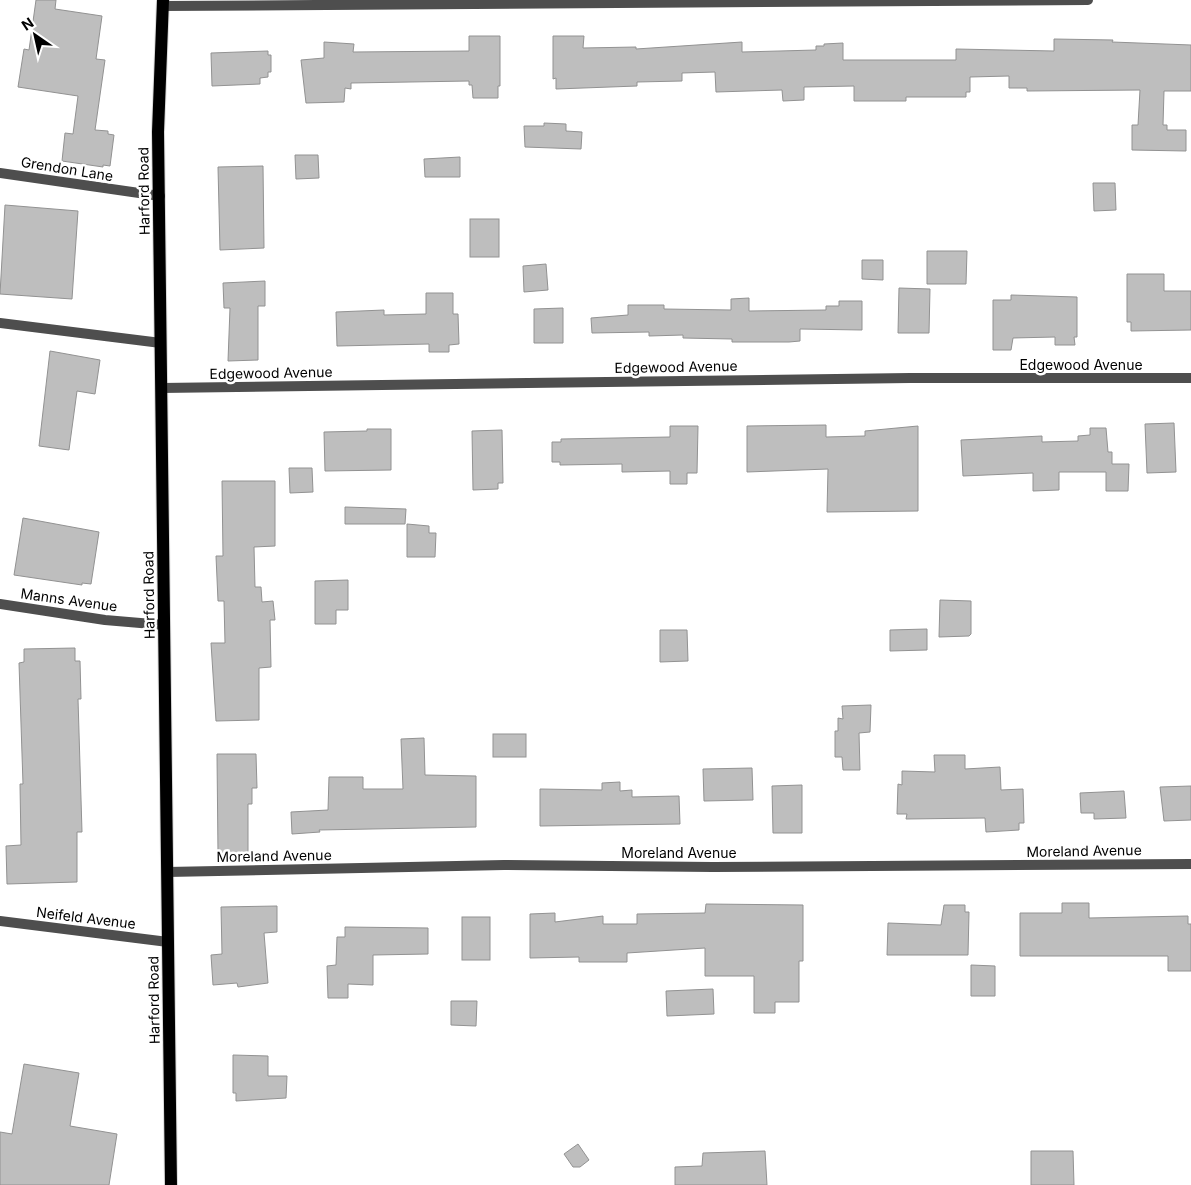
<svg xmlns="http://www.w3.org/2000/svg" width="1191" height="1185" font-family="Inter,sans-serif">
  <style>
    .building { fill: #bebebe; stroke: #929292 }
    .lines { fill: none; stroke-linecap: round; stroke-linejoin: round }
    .primary-casing { stroke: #dbdbdb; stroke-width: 14 }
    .street { stroke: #4e4e4e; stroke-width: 10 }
    .primary { stroke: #000; stroke-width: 12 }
    .labels { text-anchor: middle; stroke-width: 5; stroke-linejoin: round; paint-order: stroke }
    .street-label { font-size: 14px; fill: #000; stroke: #fff }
  </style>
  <rect width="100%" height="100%" fill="#fff"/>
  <g class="building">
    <polygon points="36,0 56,0 55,9 102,16 96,59 105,60 95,130 108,131 108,134 114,135 110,166 103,165 103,167 62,161 65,133 73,134 78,96 18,87 24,49 29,50"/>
    <polygon points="469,36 500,36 500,86 498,86 498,98 473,98 472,85 469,85 469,81 351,83 351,89 345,88 344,102 306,103 301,60 324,58 324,42 354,44 353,52 469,51"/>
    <polygon points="553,36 584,36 583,48 636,47 636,49 742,42 742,52 816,50 816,46 824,46 824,44 843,43 843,60 956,60 956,49 1054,51 1054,39 1113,40 1112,42 1191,45 1191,91 1164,91 1163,125 1167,125 1167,130 1186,130 1186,151 1132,150 1132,125 1138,125 1140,90 1027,91 1027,88 1009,88 1009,76 970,77 970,92 966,92 966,97 906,97 906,101 854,101 854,86 804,87 804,100 783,101 782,90 716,92 715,72 682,73 682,81 637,82 637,86 556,89 556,78 553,79"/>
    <polygon points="268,51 268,55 271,55 271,72 268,72 268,77 260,78 260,84 212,86 211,53"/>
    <polygon points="544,123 566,124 566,131 582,132 581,149 525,147 524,126 544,126"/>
    <polygon points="295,155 318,155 319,178 296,179"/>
    <polygon points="460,157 460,177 425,177 424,159"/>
    <polygon points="263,166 264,248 220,250 218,167"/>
    <polygon points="1093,183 1115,183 1116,210 1094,211"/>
    <polygon points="5,205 78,211 72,299 0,294"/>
    <rect x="470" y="219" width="29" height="38"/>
    <polygon points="927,251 967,251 966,284 927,284"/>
    <polygon points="862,260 883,260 883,280 862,279"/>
    <polygon points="546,264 548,290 524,292 523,266"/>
    <polygon points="1127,274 1164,274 1164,291 1191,291 1191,330 1131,331 1131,322 1127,322"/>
    <polygon points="265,281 265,306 258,306 258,360 228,361 230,308 224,308 223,283"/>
    <polygon points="899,288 930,289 929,333 898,333"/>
    <polygon points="426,293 453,293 453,314 458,314 459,344 449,345 449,352 429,352 429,344 337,346 336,312 384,310 384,315 426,314"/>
    <polygon points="1011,295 1077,297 1077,337 1074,337 1075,345 1055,345 1055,337 1013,338 1011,350 993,350 993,300 1011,300"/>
    <polygon points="749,298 749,311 826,310 826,306 839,306 839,301 862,301 862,330 800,329 800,341 789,342 732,342 732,339 683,338 683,335 649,336 649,332 592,333 591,318 628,315 628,305 664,305 664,309 731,310 731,299"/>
    <polygon points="563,308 563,343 534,343 534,309"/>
    <polygon points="50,351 100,360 95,394 77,391 69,450 39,446"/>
    <polygon points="1174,423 1176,472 1147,473 1145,424"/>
    <polygon points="826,425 826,437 865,436 865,431 918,426 918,511 827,512 828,469 747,472 747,426"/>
    <polygon points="670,426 698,426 697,473 687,473 687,484 670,484 670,471 622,472 622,464 560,465 560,462 552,462 552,442 561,442 561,439 670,437"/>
    <polygon points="1090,428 1106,428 1108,452 1112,452 1112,464 1129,464 1128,491 1106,491 1106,472 1059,472 1059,490 1033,491 1033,473 963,476 961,440 1042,436 1042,442 1078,441 1078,436 1090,435"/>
    <polygon points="367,429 391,429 391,470 325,471 324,432 367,431"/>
    <polygon points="502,430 503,483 498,483 498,489 473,490 472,431"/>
    <polygon points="289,468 312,468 313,492 290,493"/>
    <polygon points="222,481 275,481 275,546 254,547 255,587 261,587 262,602 273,601 275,620 270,620 271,667 259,668 259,720 216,721 211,643 225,643 224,601 218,601 216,556 223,556"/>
    <polygon points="345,507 406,509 405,524 345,524"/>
    <polygon points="23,518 99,532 91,584 82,583 82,585 14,575"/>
    <polygon points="407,524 429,526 429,533 436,533 435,557 407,557"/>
    <polygon points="348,580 348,610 336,610 336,624 315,624 315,581"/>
    <polygon points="940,600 971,601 971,634 969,636 939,637"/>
    <polygon points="927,629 927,650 890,651 890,630"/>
    <polygon points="660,630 687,630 688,661 660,662"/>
    <polygon points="75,648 75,661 80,661 81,699 78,699 82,832 77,832 77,882 7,884 6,846 21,845 20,784 23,784 19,663 24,662 24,649"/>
    <polygon points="871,705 870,732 859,733 860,770 843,770 842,757 835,757 835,731 838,731 838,718 843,719 842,706"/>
    <rect x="493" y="734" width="33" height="23"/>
    <polygon points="424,738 425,775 476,776 476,827 319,830 320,832 292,834 291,812 328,810 329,777 363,777 363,789 403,789 401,739"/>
    <polygon points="217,754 256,754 257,788 252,788 252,804 248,804 248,855 218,853"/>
    <polygon points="934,755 965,755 965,769 1000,767 1001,790 1023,789 1024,823 1019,823 1019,830 986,832 985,818 906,819 907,814 897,814 898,784 902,785 902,771 935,772"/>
    <polygon points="752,768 753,800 704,801 703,769"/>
    <polygon points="620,782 620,791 632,790 632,797 679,796 680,824 540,826 540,789 602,790 602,783"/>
    <polygon points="802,785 802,833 773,833 772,786"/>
    <polygon points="1191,786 1191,820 1164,821 1160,787"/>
    <polygon points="1124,791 1126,818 1094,819 1094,813 1081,813 1080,793"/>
    <polygon points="1062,903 1089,903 1089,918 1188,916 1188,924 1191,924 1191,971 1168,971 1168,956 1020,956 1020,913 1062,913"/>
    <polygon points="706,904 803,905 803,961 799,961 799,1002 775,1002 775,1013 754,1013 754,976 705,976 705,948 627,953 627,962 579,962 579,957 530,958 530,914 555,913 555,922 603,916 603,924 637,924 637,914 705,913"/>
    <polygon points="944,905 965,905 965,912 969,912 968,955 887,955 888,923 941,925"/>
    <polygon points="277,906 277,932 264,933 268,983 238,987 237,983 213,985 211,955 222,954 221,907"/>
    <rect x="462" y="917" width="28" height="43"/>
    <polygon points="345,927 428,928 428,954 373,955 373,985 348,984 348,998 328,998 327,966 336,965 337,937 345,937"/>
    <polygon points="971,965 995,966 995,996 971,996"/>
    <polygon points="713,989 714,1014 667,1016 666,991"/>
    <polygon points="451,1001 477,1001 476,1026 451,1025"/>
    <polygon points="233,1055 268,1056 268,1076 287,1076 286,1098 236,1101 236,1093 233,1093"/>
    <polygon points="24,1064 79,1073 70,1126 117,1134 109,1185 0,1185 0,1132 12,1134"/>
    <polygon points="578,1144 589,1160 580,1167 573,1167 564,1154"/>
    <polygon points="765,1151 767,1185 675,1185 675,1167 702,1166 703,1153"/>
    <polygon points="1031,1151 1073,1151 1074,1185 1031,1185"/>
  </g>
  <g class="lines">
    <g class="primary-casing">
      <polyline id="primary" points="163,0 158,132 171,1185"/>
    </g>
    <g class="street">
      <polyline points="162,6 1088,0"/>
      <polyline points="0,173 160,196"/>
      <polyline points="0,323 161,343"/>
      <polyline points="161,388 910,378 1191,378"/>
      <polyline points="0,604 105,620 164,625"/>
      <polyline points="167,872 504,865 713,867 1191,864"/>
      <polyline points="0,921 168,942"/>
    </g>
    <use href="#primary" class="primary"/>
  </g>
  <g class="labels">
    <g class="street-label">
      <text transform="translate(67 169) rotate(9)" y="5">Grendon Lane</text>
      <text transform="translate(144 191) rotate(-91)" y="5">Harford Road</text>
      <text x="1081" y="370">Edgewood Avenue</text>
      <text transform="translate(676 367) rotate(-1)" y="5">Edgewood Avenue</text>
      <text transform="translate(271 373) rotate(-1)" y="5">Edgewood Avenue</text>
      <text transform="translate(149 595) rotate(-91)" y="5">Harford Road</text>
      <text transform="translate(69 600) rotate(8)" y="5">Manns Avenue</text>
      <text transform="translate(1084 851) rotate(-1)" y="5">Moreland Avenue</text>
      <text x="679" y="858">Moreland Avenue</text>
      <text transform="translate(274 856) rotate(-1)" y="5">Moreland Avenue</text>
      <text transform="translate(86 918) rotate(7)" y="5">Neifeld Avenue</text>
      <text transform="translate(154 1000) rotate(-91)" y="5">Harford Road</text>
    </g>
  </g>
  <g transform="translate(35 35) rotate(326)" stroke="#ffffff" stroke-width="4" paint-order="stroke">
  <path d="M0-4L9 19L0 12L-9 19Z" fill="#000000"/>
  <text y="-8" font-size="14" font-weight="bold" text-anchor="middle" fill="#000000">N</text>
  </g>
</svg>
